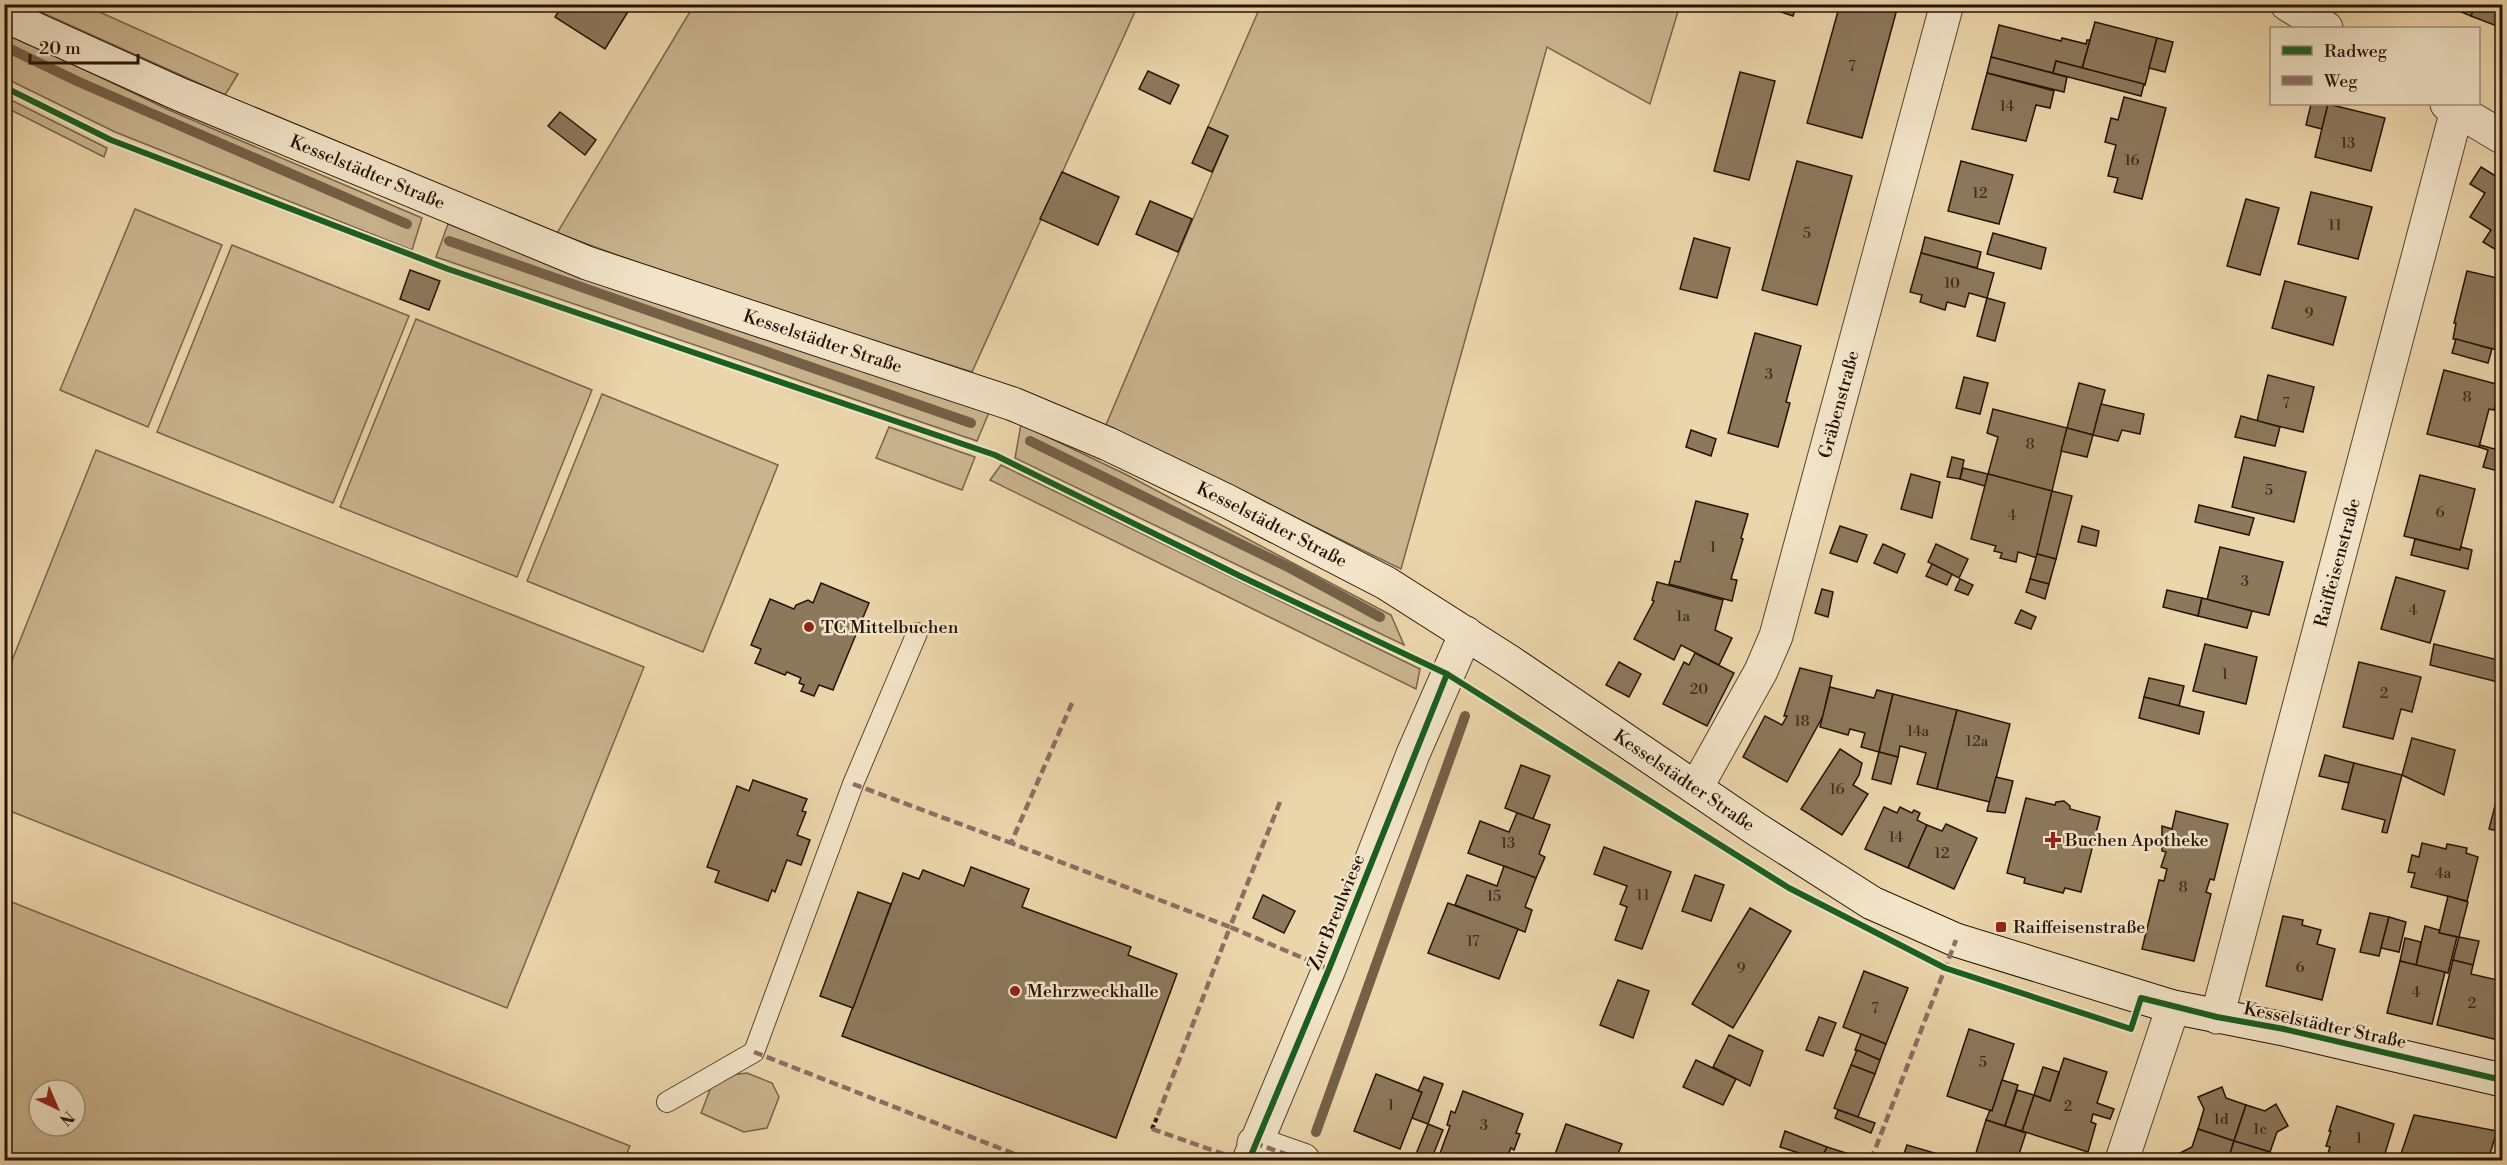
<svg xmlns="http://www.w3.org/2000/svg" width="2507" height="1165" font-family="'Libre Bodoni',serif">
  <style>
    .green { fill: #c9b48e; stroke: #77644a; stroke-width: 1.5; fill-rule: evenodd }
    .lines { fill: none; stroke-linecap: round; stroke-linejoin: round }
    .stream { stroke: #746047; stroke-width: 10 }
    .building { fill: #8c785b; stroke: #251306; stroke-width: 1.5 }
    .lane-casing { stroke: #56442f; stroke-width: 22 }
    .street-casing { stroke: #56442f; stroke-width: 35 }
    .secondary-casing { stroke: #251306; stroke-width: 35 }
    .path { stroke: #251306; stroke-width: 4; stroke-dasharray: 4.5 3; stroke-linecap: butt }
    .lane { stroke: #f2e4c8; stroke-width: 20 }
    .street { stroke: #f2e4c8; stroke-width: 33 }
    .secondary { stroke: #f2e4c8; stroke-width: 33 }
    .quiet { stroke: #8d6e63; stroke-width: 4.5; stroke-dasharray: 9 4.5; stroke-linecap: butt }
    .cycleway-casing { stroke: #f2e4c8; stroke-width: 10 }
    .cycleway { stroke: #1b5e20; stroke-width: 6 }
    .poi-dot { fill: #8f2418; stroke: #f2e4c8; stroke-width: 2 }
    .labels { text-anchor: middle; stroke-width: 5; stroke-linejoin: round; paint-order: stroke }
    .number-label { font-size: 15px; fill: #3f2c1b }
    .street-label { font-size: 18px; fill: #251306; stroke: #f2e4c8 }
    .poi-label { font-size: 18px; fill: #251306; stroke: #f2e4c8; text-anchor: start }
  </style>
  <rect width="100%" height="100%" fill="#ebd5aa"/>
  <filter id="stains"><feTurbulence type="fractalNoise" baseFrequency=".00333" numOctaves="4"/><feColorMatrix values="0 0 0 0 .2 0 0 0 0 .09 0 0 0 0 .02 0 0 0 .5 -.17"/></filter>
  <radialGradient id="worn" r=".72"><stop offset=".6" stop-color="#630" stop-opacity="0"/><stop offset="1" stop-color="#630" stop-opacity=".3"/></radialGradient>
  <g class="green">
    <polygon points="25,5 84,5 238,74 225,95"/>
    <polygon points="694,5 1138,5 972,372 702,286 557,233"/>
    <polygon points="1261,5 1680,5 1650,104 1547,47 1401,569 1106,425 1228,136 1208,127"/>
    <polygon points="4,31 169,110 422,218 412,250 115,132 5,78"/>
    <polygon points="5,97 107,148 104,157 5,107"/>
    <polygon points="135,209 222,245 148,427 60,390"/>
    <polygon points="448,224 583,276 990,410 977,441 436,257"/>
    <polygon points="232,245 409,316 333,503 157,432"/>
    <polygon points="416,319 592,390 517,577 340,507"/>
    <polygon points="602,394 778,465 703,652 527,581"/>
    <polygon points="1021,424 1129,476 1391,615 1404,645 1015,458"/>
    <polygon points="889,427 975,457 962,490 876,458"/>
    <polygon points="96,450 644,667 507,1008 5,809 5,678"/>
    <polygon points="1001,465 1420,669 1416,689 990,480"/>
    <path d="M4 899 630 1146 624 1160H5ZM39 1090H75V1126H39Z"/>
    <polygon points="747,1073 772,1083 779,1097 767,1128 744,1132 701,1113 715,1077"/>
  </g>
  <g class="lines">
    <g class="stream">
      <polyline points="4,46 79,82 407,224"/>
      <polyline points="449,241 971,423"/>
      <polyline points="1030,441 1290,568 1380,617"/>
      <polyline points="1316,1132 1465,716"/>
    </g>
  </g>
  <g class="building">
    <polygon points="563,4 619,4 629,10 605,49 555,17"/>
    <polygon points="1758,4 1797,4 1793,16"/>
    <polygon points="1840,4 1880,4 1897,9 1862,138 1807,123"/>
    <polygon points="2442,4 2476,4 2471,16"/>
    <polygon points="2476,4 2502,4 2502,28 2471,16"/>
    <polygon points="2095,22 2157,38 2145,85 2082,68"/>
    <polygon points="1999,25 2061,41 2062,38 2086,44 2087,40 2090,40 2082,68 2056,61 2053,73 1991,57"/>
    <polygon points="2157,38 2173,42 2165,72 2149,68"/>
    <polygon points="1991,57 2067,77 2064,92 1987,73"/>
    <polygon points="2056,61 2144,84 2141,96 2053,73"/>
    <polygon points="1148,71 1179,85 1170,104 1139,89"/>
    <polygon points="1740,72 1775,81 1749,180 1714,171"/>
    <polygon points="1987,73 2054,91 2050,108 2036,105 2026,141 1972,129"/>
    <polygon points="2124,97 2166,108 2142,199 2114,192 2118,178 2108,176 2116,145 2105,142 2111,118 2118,120"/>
    <polygon points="2311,104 2328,104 2322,129 2306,125"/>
    <polygon points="2328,104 2385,118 2371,171 2315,157"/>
    <polygon points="560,112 596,140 585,155 548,126"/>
    <polygon points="1208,127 1228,136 1212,172 1192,163"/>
    <polygon points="1797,161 1852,176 1817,305 1762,290"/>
    <polygon points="1961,161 2013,175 1999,224 1948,211"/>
    <polygon points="2481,167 2502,180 2502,245 2498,251 2483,242 2491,230 2470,217 2485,193 2470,184"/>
    <polygon points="1062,172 1119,197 1098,245 1040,219"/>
    <polygon points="2311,192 2372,207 2358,259 2298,244"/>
    <polygon points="2246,199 2279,208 2260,275 2227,266"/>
    <polygon points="1150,201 1192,219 1178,252 1136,234"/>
    <polygon points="1993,233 2046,248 2041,269 1987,254"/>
    <polygon points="1925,237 1981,252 1977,268 1921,253"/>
    <polygon points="1694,238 1730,248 1717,298 1680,289"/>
    <polygon points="1921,253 1994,273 1987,298 1969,293 1965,307 1947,302 1945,310 1920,302 1922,295 1910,292"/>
    <polygon points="410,270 440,281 429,310 400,299"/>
    <polygon points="2467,271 2502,279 2502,351 2453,339 2456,323 2454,323"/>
    <polygon points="2285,281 2346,297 2333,345 2272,328"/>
    <polygon points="1987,298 2005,303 1995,341 1977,336"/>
    <polygon points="1755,333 1801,346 1786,402 1790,403 1778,447 1728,433"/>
    <polygon points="2456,339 2492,349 2488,363 2452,353"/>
    <polygon points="2444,370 2500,385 2494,410 2489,409 2479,447 2427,434"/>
    <polygon points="2268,375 2314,387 2303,432 2257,421"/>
    <polygon points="1964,377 1988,383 1980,414 1956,408"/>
    <polygon points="2079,383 2105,390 2093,435 2067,428"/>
    <polygon points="2101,404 2144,414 2140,434 2122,430 2118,441 2093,435"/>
    <polygon points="1993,409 2067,428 2052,491 1988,474 1998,437 1987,433"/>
    <polygon points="2241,416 2280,427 2275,446 2235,437"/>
    <polygon points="2067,428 2093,435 2087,457 2061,451"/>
    <polygon points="1691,430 1716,439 1711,456 1686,447"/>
    <polygon points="2480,445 2502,451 2502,472 2483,467 2488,450 2479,447"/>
    <polygon points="1952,457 1964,460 1960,479 1947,477"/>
    <polygon points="2244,457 2306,472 2294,522 2232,507"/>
    <polygon points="1963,468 1988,474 1985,486 1960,479"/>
    <polygon points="1911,474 1940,482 1932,518 1901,509"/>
    <polygon points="1988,474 2052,491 2037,558 2018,552 2016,562 2000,558 2002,553 1994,551 1996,546 1971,539"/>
    <polygon points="2420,475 2475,489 2460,550 2404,536"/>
    <polygon points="2052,491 2072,496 2056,559 2037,554"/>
    <polygon points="1696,501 1748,514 1741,538 1743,539 1731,579 1737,580 1732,601 1669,584 1675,561 1680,562"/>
    <polygon points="2199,505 2254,518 2249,535 2195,522"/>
    <polygon points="1840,526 1867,535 1857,562 1830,553"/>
    <polygon points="2082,526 2099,531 2096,546 2078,542"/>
    <polygon points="2415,539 2460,550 2461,547 2472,550 2468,569 2411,555"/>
    <polygon points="1883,544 1905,554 1897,573 1874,563"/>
    <polygon points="1936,544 1968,559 1959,578 1928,562"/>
    <polygon points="2220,547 2283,562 2269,615 2207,600"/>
    <polygon points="2037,554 2056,559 2049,584 2030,579"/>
    <polygon points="1932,564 1952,574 1947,585 1926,576"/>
    <polygon points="2396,577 2445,591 2430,643 2381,629"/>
    <polygon points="1960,579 1973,585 1968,595 1955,590"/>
    <polygon points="2030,579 2049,584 2045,599 2026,592"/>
    <polygon points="1657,582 1723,600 1715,630 1732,638 1719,665 1681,645 1674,660 1634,639 1654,601 1652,600"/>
    <polygon points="821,583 869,603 833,690 819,685 814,696 801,691 804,685 799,683 801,678 787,672 785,675 755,663 761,649 751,645 770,599 794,609 796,605 808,600 813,603"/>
    <polygon points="1822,589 1833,592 1828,617 1815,613"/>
    <polygon points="2167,590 2202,598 2198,616 2163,607"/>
    <polygon points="2202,598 2252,611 2247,628 2198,616"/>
    <polygon points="2021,610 2036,617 2031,629 2015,623"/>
    <polygon points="2205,644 2257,657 2246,704 2193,691"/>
    <polygon points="2434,644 2502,661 2502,683 2430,665"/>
    <polygon points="1695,653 1734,673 1707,726 1663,704 1684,662 1689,665"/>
    <polygon points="1619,662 1641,674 1629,697 1606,685"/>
    <polygon points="2359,662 2421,677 2412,712 2401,709 2393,739 2343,727"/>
    <polygon points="1800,668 1832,676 1823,716 1787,782 1743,757 1765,716 1782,725 1787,716 1784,716"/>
    <polygon points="2149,678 2184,686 2179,706 2144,697"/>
    <polygon points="1830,687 1874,698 1877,690 1893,694 1879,752 1861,747 1865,733 1850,729 1848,735 1820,727"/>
    <polygon points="1893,694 1957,710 1937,789 1917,784 1926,753 1900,746 1898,757 1879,752"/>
    <polygon points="2144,697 2204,712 2199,734 2139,718"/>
    <polygon points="1957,710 2010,724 1990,802 1937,789"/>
    <polygon points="2412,738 2455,750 2444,795 2402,775"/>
    <polygon points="1840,749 1862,763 1859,775 1853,785 1868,794 1842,835 1801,809"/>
    <polygon points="1879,752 1898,757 1891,784 1872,779"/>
    <polygon points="2325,755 2354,763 2349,783 2319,776"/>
    <polygon points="2354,763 2402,775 2387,833 2382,832 2385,820 2342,809"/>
    <polygon points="1521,765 1550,776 1533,819 1505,808"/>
    <polygon points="1996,777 2013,781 2005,813 1987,811"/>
    <polygon points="2502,779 2502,832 2489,829"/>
    <polygon points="753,780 807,799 802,811 806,812 797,835 810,840 801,865 787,860 775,892 772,890 768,901 715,882 719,871 707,867 737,786 749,791"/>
    <polygon points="2026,798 2055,805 2056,802 2064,801 2070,806 2070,809 2100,817 2081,892 2065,888 2063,893 2024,883 2025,878 2007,873"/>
    <polygon points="1884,807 1897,813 1900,807 1912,813 1914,810 1920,813 1917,820 1927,825 1908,868 1865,849"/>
    <polygon points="2176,811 2228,824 2214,880 2210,879 2206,892 2211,894 2194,961 2142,949 2159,880 2164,881 2167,869 2161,867 2166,852 2162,851 2162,826 2172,829"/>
    <polygon points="1517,813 1550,825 1539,854 1545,857 1536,878 1468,853 1480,821 1509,832"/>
    <polygon points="1946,824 1977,838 1954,889 1908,868 1927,825 1942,831"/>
    <polygon points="2422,843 2446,849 2447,844 2467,848 2466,853 2478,857 2467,901 2411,887 2415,873 2408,872 2412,855 2419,857"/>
    <polygon points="1604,847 1671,872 1642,949 1615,940 1627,907 1620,904 1627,886 1594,874"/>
    <polygon points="1504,866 1536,878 1525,907 1532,910 1525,932 1455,905 1467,875 1497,886"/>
    <polygon points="971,867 1029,889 1022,907 1131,947 1128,955 1177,974 1116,1138 842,1036 903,873 919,879 923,870 964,886"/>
    <polygon points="1695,875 1724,885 1711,921 1682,911"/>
    <polygon points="858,892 891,904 853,1008 820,996"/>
    <polygon points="1263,895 1295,911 1284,933 1253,918"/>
    <polygon points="2448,896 2468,902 2459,937 2439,933"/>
    <polygon points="1448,903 1518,929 1499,979 1428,953"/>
    <polygon points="1750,908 1791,931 1733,1028 1692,1004"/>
    <polygon points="2370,913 2389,917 2379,956 2360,952"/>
    <polygon points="2283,916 2303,920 2302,925 2321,930 2317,944 2335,949 2322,1000 2266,986"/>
    <polygon points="2389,917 2406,922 2399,952 2381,948"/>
    <polygon points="2425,926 2439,930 2439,933 2457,937 2448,973 2416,965"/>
    <polygon points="2459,937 2479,941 2473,965 2453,960"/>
    <polygon points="2405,938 2421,942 2416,965 2400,961"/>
    <polygon points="2453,960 2473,965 2471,974 2502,981 2502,1041 2437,1025"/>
    <polygon points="2400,961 2445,972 2432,1024 2387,1013"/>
    <polygon points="1864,971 1908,988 1886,1044 1843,1027"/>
    <polygon points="1618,980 1649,991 1633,1038 1600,1025"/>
    <polygon points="1819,1017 1836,1023 1823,1056 1806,1050"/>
    <polygon points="1969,1029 2014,1044 1992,1111 1947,1096"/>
    <polygon points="1861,1034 1886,1044 1880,1060 1855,1050"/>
    <polygon points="1729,1035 1763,1051 1750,1086 1713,1067"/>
    <polygon points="1857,1050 1880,1060 1875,1074 1851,1065"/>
    <polygon points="2064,1058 2107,1072 2097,1103 2114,1109 2110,1119 2093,1114 2091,1122 2096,1124 2088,1152 2022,1131 2034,1095 2050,1101"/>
    <polygon points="1696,1060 1736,1079 1723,1105 1683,1087"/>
    <polygon points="1851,1065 1875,1074 1858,1117 1834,1108"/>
    <polygon points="2043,1067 2059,1072 2050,1101 2034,1095"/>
    <polygon points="1376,1074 1422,1092 1400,1149 1354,1131"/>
    <polygon points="1424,1077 1443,1084 1428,1124 1412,1118 1422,1092 1418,1091"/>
    <polygon points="2002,1080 2018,1085 2005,1126 1986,1120 1990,1110 1992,1111"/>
    <polygon points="2222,1087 2226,1098 2246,1105 2234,1141 2198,1129 2204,1109 2198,1097"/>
    <polygon points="2017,1090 2034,1095 2022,1131 2005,1126"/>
    <polygon points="1463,1091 1523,1114 1516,1133 1520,1134 1514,1150 1511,1148 1506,1160 1443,1160 1438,1159 1450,1126 1447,1125 1451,1111 1455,1113"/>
    <polygon points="2276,1104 2288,1126 2277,1132 2270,1152 2234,1141 2246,1105 2265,1111"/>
    <polygon points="2337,1106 2394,1124 2383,1160 2326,1160 2330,1147 2326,1146 2331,1131 2329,1131"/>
    <polygon points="1838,1110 1875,1123 1871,1133 1835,1118"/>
    <polygon points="2414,1115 2497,1131 2488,1160 2399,1160"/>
    <polygon points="1986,1120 2026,1133 2017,1160 1988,1160 1975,1156"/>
    <polygon points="1428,1124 1443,1130 1431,1160 1416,1154"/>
    <polygon points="1566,1124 1622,1144 1616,1159 1620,1160 1553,1160"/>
    <polygon points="2198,1129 2234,1141 2228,1160 2184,1160 2180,1153 2192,1147"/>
    <polygon points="1785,1131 1827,1147 1821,1160 1780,1147"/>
    <polygon points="2234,1141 2270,1152 2267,1160 2228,1160"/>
    <polygon points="1907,1145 1958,1160 1902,1160"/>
    <polygon points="1827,1147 1846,1153 1844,1160 1821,1160"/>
  </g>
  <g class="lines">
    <g class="lane-casing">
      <polyline id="lane" points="667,1102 754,1052 853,784 917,633"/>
    </g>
    <g class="street-casing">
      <g id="street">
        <polyline points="2287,4 2326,28"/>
        <polyline points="2447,104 2502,137"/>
        <path id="s1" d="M1696 788 1761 671 1776 636 1947 4"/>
        <path id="s2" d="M2217 1017 2457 110"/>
        <polyline points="1254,1143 1303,1160"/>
        <polyline points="1249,1160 1329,969 1413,754 1466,633"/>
        <polyline points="2122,1160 2173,1007"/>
      </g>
    </g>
    <g class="secondary-casing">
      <g id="secondary">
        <path id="s3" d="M4 15 179 94 587 263 1013 404 1108 444 1227 501 1386 583 1510 662 1756 829 1872 903 1956 940 2173 1007 2284 1029 2502 1080"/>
      </g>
    </g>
    <polyline class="path" points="1152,1129 1158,1115"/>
    <use href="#lane" class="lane"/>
    <use href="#street" class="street"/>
    <use href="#secondary" class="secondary"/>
    <g class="quiet">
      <polyline points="1072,703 1011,843 1230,927 1158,1115"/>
      <polyline points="853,784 1011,843"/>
      <polyline points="1280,802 1230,927 1329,969"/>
      <polyline points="754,1052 1030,1160"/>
      <polyline points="1152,1129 1240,1160"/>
      <polyline points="1254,1143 1303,1160"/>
      <polyline points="1871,1160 1956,940"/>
    </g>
    <g class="cycleway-casing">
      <g id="cycleway">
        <polyline points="4,87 111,140 448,269 995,455 1240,576 1447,674 1789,888 1945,968 2131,1029 2141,998 2217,1017 2284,1029 2502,1080"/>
        <polyline points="1249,1160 1329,969 1447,674"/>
      </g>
    </g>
    <use href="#cycleway" class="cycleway"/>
  </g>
  <g class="poi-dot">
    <circle cx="809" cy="627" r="6"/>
    <path d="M2050 831h6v6h6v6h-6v6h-6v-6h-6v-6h6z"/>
    <rect x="1995" y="921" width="12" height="12" rx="3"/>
    <circle cx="1015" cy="991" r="6"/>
  </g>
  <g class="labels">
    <g class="number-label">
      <text x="1852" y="71">7</text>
      <text x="2007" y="111">14</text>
      <text x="2348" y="148">13</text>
      <text x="2132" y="165">16</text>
      <text x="1980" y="198">12</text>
      <text x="2335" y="230">11</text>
      <text x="1807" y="238">5</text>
      <text x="1952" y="288">10</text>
      <text x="2309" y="318">9</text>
      <text x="1769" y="379">3</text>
      <text x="2467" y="402">8</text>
      <text x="2286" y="408">7</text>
      <text x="2030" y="449">8</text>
      <text x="2269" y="495">5</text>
      <text x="2440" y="517">6</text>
      <text x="2012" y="520">4</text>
      <text x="1713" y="552">1</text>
      <text x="2245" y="586">3</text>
      <text x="2413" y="615">4</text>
      <text x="1683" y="621">1a</text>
      <text x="2225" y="679">1</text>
      <text x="1699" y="694">20</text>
      <text x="2384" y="698">2</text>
      <text x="1802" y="726">18</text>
      <text x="1918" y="736">14a</text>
      <text x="1977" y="746">12a</text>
      <text x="1837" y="794">16</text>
      <text x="1896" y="842">14</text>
      <text x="1508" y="848">13</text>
      <text x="1942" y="858">12</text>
      <text x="2443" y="878">4a</text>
      <text x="2183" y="892">8</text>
      <text x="1643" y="900">11</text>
      <text x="1494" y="901">15</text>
      <text x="1473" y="946">17</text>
      <text x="2300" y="972">6</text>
      <text x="1741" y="973">9</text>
      <text x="2416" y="997">4</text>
      <text x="2472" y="1008">2</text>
      <text x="1875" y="1013">7</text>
      <text x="1983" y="1067">5</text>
      <text x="1391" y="1110">1</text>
      <text x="2068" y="1111">2</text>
      <text x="2221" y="1124">1d</text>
      <text x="1484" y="1130">3</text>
      <text x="2260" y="1134">1c</text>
      <text x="2359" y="1143">1</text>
    </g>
    <g class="street-label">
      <text dy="6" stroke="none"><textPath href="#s3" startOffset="396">Kesselstädter Straße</textPath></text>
      <text dy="6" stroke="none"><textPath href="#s3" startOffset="882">Kesselstädter Straße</textPath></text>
      <text dy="6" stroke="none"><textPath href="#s1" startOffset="412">Gräbenstraße</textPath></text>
      <text dy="6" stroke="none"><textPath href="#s3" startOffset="1368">Kesselstädter Straße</textPath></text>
      <text dy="6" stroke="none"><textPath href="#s2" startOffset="470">Raiffeisenstraße</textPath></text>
      <text dy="6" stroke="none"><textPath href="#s3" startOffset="1854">Kesselstädter Straße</textPath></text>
      <text transform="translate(1336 912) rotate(-68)" y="6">Zur Breulwiese</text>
      <text transform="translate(2325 1025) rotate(12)" y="6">Kesselstädter Straße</text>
    </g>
    <g class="poi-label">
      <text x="821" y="633">TC Mittelbuchen</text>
      <text x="2065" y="846">Buchen Apotheke</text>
      <text x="2013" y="933">Raiffeisenstraße</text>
      <text x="1027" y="997">Mehrzweckhalle</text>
    </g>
  </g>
  <rect width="2507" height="1165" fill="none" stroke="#ebd5aa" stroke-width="24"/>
  <rect x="6" y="6" width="2495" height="1153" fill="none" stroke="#251306" stroke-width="3"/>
  <rect x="12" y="12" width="2483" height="1141" fill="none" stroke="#251306" stroke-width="1.5"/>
  <rect x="2270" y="27" width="210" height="78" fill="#f2e4c8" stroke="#a0907a" stroke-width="1.5"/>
  <rect x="2282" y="46" width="30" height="9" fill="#1b5e20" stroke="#a0907a" stroke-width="1.5"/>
  <text x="2324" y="57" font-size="18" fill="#251306">Radweg</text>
  <rect x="2282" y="76" width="30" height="9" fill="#8d6e63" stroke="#a0907a" stroke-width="1.5"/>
  <text x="2324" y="87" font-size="18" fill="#251306">Weg</text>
  <g transform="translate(57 1108) rotate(136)"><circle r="28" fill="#f2e4c8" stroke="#a0907a" stroke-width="1.5"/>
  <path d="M0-4.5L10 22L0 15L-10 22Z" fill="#8f2418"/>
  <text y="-9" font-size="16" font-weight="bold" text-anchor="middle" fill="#251306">N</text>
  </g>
  <path d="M30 54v9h108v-9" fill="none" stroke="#251306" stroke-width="3"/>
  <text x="39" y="54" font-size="18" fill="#251306" stroke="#f2e4c8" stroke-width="4.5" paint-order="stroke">20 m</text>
  <rect width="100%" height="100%" filter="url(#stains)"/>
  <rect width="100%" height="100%" fill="url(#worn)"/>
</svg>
